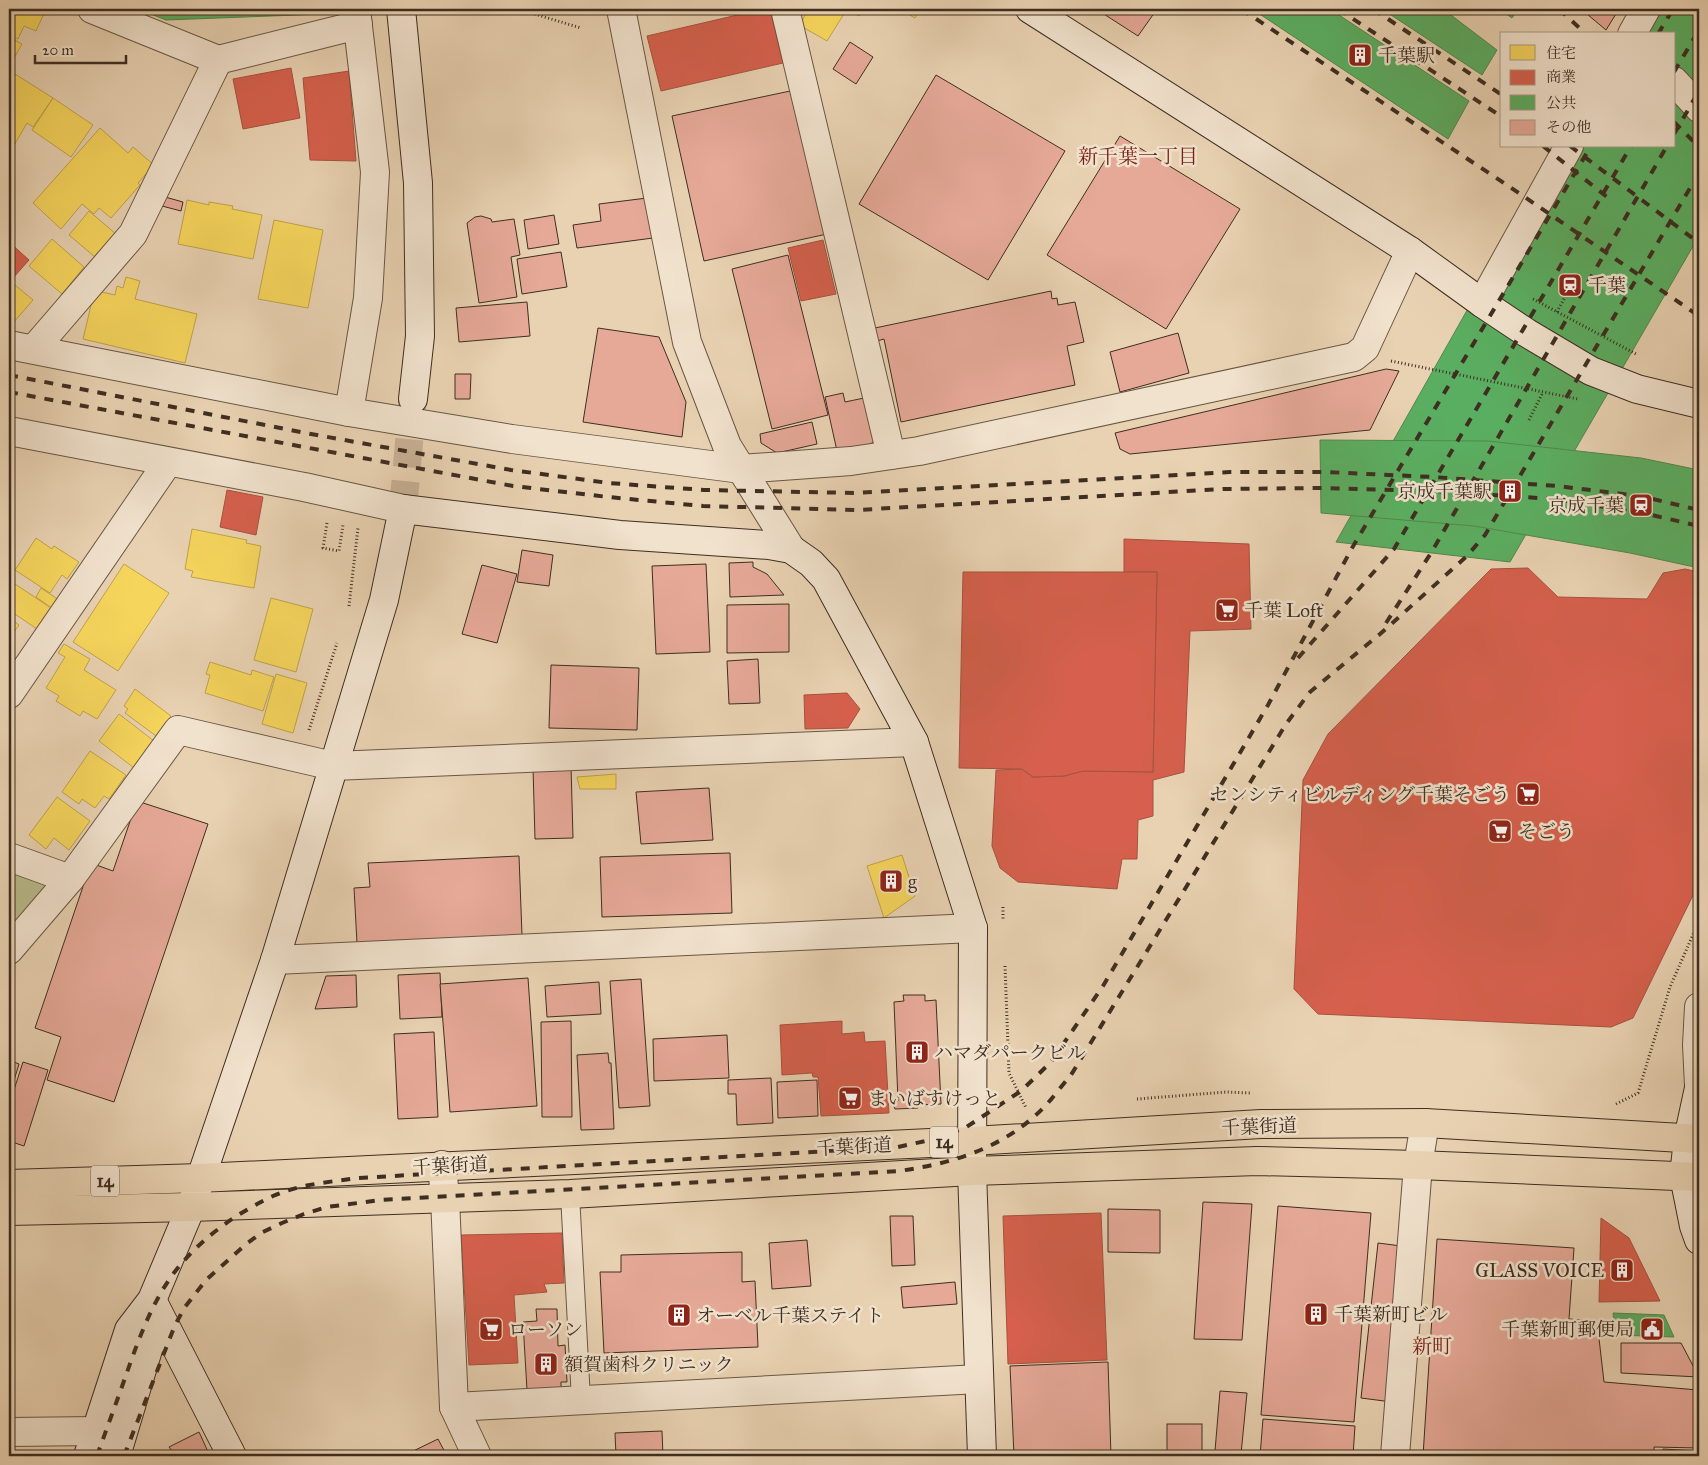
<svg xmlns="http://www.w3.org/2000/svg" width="1708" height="1465" font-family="'IM FELL Great Primer','Noto Serif JP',serif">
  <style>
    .green { fill: #b9bb8a; stroke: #7c7456 }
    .homes { fill: #f6d55c; stroke: #bfa34a }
    .shops { fill: #d6604d; stroke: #a85140 }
    .public { fill: #5aae61; stroke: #52884e }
    .building { fill: #e6a998; stroke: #3e2e21 }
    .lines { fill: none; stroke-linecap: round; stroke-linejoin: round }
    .secondary-tunnel { stroke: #c7b195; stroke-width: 28; stroke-dasharray: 28 14; stroke-linecap: butt }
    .lane-casing { stroke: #695745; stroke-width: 20 }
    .street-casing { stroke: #695745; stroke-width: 30 }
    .secondary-casing { stroke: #3e2e21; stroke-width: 30 }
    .highway-casing { stroke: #3e2e21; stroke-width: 30 }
    .path { stroke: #3e2e21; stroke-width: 3; stroke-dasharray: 1 2.5; stroke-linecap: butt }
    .lane { stroke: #f1e2cd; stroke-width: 18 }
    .street { stroke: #f1e2cd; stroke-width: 28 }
    .secondary { stroke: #f1e2cd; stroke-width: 28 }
    .highway { stroke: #e9d2b2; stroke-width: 28 }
    .rail { stroke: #3e2e21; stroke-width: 4; stroke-dasharray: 9 9; stroke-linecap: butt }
    .labels { text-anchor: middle; stroke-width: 5; stroke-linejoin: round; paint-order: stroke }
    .shield { fill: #f1e2cd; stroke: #746455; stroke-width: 1 }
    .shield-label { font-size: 18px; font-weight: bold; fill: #3e2e21 }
    .poi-label { font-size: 19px; fill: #3e2e21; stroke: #f1e2cd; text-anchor: start }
    .street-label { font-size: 19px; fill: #3e2e21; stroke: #f1e2cd }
    .neighbourhood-label { font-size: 20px; fill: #7a1f14; stroke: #f1e2cd }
  </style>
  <rect width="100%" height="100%" fill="#e9d2b2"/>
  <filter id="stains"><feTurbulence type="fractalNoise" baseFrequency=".004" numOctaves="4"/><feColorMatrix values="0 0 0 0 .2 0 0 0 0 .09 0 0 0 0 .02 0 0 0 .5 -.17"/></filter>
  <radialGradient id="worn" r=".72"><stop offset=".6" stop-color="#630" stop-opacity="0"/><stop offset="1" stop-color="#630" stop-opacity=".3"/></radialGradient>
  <polygon class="green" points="9,868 52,884 9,936"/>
  <g class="homes">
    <polygon points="9,9 46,9 36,31 24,26 18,39 9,35"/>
    <polygon points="809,9 864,9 859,16 847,9 827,41 799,25"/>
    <polygon points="899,9 921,9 915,18"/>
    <polygon points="9,37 22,44 12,62 9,60"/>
    <polygon points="15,74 53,98 33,127 27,123 9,154 9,84"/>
    <polygon points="53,98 93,125 71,157 32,130"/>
    <polygon points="100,128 128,153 133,147 154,165 138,183 140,185 111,218 99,208 94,214 82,204 61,229 33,203"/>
    <polygon points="187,200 209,205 209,202 233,206 232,209 262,215 253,259 178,244"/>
    <polygon points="89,211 116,234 95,257 69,235"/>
    <polygon points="274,220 323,230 308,308 258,299"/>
    <polygon points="52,239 84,267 62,294 29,266"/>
    <polygon points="126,277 140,281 135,299 197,314 185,363 83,339 93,297 97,291 115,295 117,286 123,288"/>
    <polygon points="9,280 33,300 13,323 9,320"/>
    <polygon points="192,529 247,540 246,543 261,546 254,588 191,577 193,571 185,569"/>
    <polygon points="36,538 52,549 54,546 79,562 67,579 62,575 50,593 15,570"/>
    <polygon points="124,564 169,593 118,671 73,642"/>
    <polygon points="9,580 51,608 37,629 9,610"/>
    <polygon points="41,588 59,600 53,609 36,597"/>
    <polygon points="271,598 313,609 296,672 254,660"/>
    <polygon points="9,617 19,625 11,636 15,638 9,647"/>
    <polygon points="64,644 90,659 84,670 116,690 97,719 83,711 80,716 56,701 59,696 46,688 65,657 58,653"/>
    <polygon points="210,662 251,675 252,670 274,677 263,711 205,693 210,675 206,674"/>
    <polygon points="276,674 307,683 293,733 262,724"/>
    <polygon points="135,689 171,716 156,736 125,713 128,709 124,706"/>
    <polygon points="119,714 154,741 134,768 99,741"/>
    <polygon points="90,751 126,775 109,799 104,796 95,808 82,799 79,804 62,792"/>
    <polygon points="616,774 616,789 580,789 577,777"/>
    <polygon points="57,797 90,821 69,850 54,838 46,849 29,835"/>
    <polygon points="902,855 915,896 884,918 867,866"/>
  </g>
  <g class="shops">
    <polygon points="763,9 770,9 783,63 661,91 647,36"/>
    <polygon points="291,68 300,118 243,129 233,79"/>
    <polygon points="349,71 356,161 310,160 303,78"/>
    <polygon points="823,240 836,294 801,301 788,248"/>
    <polygon points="9,242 29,260 13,278 9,274"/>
    <polygon points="227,490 263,497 256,535 220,527"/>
    <polygon points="1124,539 1249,544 1251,629 1190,631 1184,772 1153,780 1153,816 1138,820 1137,859 1122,859 1117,889 1018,882 1000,868 992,846 996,770 1022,769 1033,777 1064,776 1083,771 1153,772 1157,572 1124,572"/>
    <polygon points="1528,568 1558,597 1647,599 1663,573 1685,569 1699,572 1699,883 1633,1018 1611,1027 1318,1014 1294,989 1303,780 1328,734 1491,569"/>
    <polygon points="963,572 1157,572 1153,772 1083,771 1064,776 1033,777 1022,769 959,768"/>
    <polygon points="847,693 860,709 848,728 805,729 804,695"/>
    <polygon points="842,1021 842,1034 864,1032 865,1042 885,1041 889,1113 821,1116 818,1077 813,1077 812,1073 782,1075 780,1025"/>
    <polygon points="1101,1213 1107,1360 1008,1364 1003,1216"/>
    <polygon points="1601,1218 1629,1238 1660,1301 1599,1302"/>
    <polygon points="562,1233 564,1283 544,1284 547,1292 514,1295 518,1363 469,1365 461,1235"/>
  </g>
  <g class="public">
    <polygon points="138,9 322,9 323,14 166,20"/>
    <polygon points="1252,9 1330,9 1469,101 1448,139"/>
    <polygon points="1382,9 1443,9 1497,50 1482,75"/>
    <polygon points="1499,9 1518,9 1512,18"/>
    <polygon points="1638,9 1699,9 1699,236 1510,562 1336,542 1560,146 1674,146 1674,34 1624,34"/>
    <polygon points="1320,440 1488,441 1641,458 1699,470 1699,568 1630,553 1474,526 1321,513"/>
    <polygon points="1613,1313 1664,1315 1674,1337 1615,1335"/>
  </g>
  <g class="building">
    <polygon points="1096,9 1157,9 1138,36"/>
    <polygon points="1581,9 1619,9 1606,30"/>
    <polygon points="850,42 873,57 856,84 833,69"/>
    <polygon points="936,75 1065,151 988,280 859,204"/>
    <polygon points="795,90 827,234 704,261 672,116"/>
    <polygon points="1120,136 1240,209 1166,329 1047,255"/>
    <polygon points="165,197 183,202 181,211 162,206"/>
    <polygon points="647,198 653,238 577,248 573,225 601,221 599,204"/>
    <polygon points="554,215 559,244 528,249 524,220"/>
    <polygon points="481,216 491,219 492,222 514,219 520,255 511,257 517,297 479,303 467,223 475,217"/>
    <polygon points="561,252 567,287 522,294 517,259"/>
    <polygon points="788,255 828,415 772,429 732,269"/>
    <polygon points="1051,291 1052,299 1057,298 1058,305 1075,302 1084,342 1067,346 1075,385 901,422 884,339 877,341 875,328"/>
    <polygon points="527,302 530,336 459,342 456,308"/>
    <polygon points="598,328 659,337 686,402 682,437 583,422"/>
    <polygon points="1178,333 1189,373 1120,392 1110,352"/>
    <polygon points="1386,369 1399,371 1370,430 1130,454 1120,449 1115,433"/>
    <polygon points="455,374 471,374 470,399 455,399"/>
    <polygon points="843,393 845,402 864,398 874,442 866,446 837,451 825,397"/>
    <polygon points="812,422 817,444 777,453 761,443 760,434"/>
    <polygon points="522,550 553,555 549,586 517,582"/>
    <polygon points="753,562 753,567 767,574 784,595 730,597 729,563"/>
    <polygon points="706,564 710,652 656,654 652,566"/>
    <polygon points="482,565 517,574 497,643 462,634"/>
    <polygon points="789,604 789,652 727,653 727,605"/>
    <polygon points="758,659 760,703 729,704 727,661"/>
    <polygon points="551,665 639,668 637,730 549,728"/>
    <polygon points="571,766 573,838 535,839 533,768"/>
    <polygon points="709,788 713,840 641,844 636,792"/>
    <polygon points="137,801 208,824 114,1102 47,1080 61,1037 35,1028 91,863 113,871"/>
    <polygon points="730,853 732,913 602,917 600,857"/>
    <polygon points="519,856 522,935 357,943 354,888 370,887 368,863"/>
    <polygon points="440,973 442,1017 400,1019 398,975"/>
    <polygon points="356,975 357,1007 315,1009 326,976"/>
    <polygon points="528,978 537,1106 450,1112 440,984"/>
    <polygon points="641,979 650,1106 619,1108 610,981"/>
    <polygon points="599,982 601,1014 547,1017 545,986"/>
    <polygon points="903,995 925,995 925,1001 936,1000 941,1104 918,1105 918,1108 895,1109 893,1104 898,1101 894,1002 904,1001"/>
    <polygon points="571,1021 572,1117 542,1117 541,1022"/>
    <polygon points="434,1032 438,1117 398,1119 394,1034"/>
    <polygon points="727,1035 729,1078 654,1081 653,1039"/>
    <polygon points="608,1053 609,1063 611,1063 614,1129 581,1130 577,1055"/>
    <polygon points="9,1060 19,1064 9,1097"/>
    <polygon points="23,1062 48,1070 24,1146 9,1141 9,1105"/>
    <polygon points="771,1078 773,1123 737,1125 736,1094 728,1094 728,1080"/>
    <polygon points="817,1080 818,1116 778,1118 777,1082"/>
    <polygon points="1203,1202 1252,1204 1242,1340 1194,1339"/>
    <polygon points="1278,1206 1371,1213 1354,1422 1261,1415"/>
    <polygon points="1108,1209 1160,1210 1160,1253 1108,1252"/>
    <polygon points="890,1216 913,1216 915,1265 892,1266"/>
    <polygon points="1437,1239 1574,1248 1569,1319 1597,1321 1604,1382 1698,1390 1694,1423 1699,1423 1699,1448 1654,1447 1654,1456 1423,1456"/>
    <polygon points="807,1240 811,1286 772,1289 769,1243"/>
    <polygon points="1378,1243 1409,1247 1392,1402 1361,1398"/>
    <polygon points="742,1252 742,1282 755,1281 758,1347 604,1353 600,1272 621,1272 621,1255"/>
    <polygon points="955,1282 957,1304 903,1308 901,1287"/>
    <polygon points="536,1309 557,1309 558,1346 565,1345 567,1382 561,1382 561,1389 527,1390 523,1322 537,1321"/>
    <polygon points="1621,1343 1681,1343 1699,1377 1621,1373"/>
    <polygon points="1108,1362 1111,1456 1014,1456 1010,1366"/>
    <polygon points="1220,1391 1247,1393 1241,1454 1215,1451"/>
    <polygon points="1263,1419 1355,1426 1353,1456 1260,1456"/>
    <rect x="1167" y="1424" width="35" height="32"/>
    <polygon points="662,1431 663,1456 616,1456 615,1433"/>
    <polygon points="199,1432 210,1456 176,1456 169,1447"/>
    <polygon points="438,1439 447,1456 403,1456"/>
    <polygon points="1663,1449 1699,1451 1699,1456 1662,1456"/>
    <polygon points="62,1455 62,1456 9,1456"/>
  </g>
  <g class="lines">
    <polyline class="secondary-tunnel" points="403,509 413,399"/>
    <g class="lane-casing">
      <polyline id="lane" points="570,1194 581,1400"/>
    </g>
    <g class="street-casing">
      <g id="street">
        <polyline points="92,9 218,60 358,25"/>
        <polyline points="621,9 687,342 727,446 791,549"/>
        <polyline points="785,9 891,455"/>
        <polyline points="1632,34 1646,9"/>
        <polyline points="1674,81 1699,108"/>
        <polyline points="1482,303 1569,146"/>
        <polyline points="9,345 349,412 512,439 741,469 851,461 919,451 1354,357 1365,348 1410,251"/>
        <polyline points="34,349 133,234 218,60"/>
        <polyline points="349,412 368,298 375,172 356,9"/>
        <polyline points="9,431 304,487 403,509"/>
        <polyline points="9,694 168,462"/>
        <polyline points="9,857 70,879"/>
        <polyline points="9,950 70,879 178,730 333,766 914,742"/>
        <polyline points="275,960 973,928"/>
        <polyline points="1699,1007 1697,1045 1699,1086"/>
        <polyline points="442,1165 445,1198 454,1407 477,1456"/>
        <polyline points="454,1407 979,1379"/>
        <polyline points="9,1432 97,1431"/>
        <polyline points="1395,1456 1418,1165 1425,1123"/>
      </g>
    </g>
    <g class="secondary-casing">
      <g id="secondary">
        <polyline points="401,9 418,183 420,336 413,399"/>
        <polyline points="1030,9 1410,251 1482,303 1527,333 1591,371 1637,389 1699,404"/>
        <polyline points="1699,1088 1688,1139 1684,1176 1694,1226 1699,1240"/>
        <polyline points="152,1300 232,1456"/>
        <polyline points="88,1456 129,1330 152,1300 191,1207 275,960 384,600 403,509 620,535 769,545 791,549 811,563 826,579 914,742 973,928 972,1171 982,1456"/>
        <polyline points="116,1456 153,1333 152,1304"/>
      </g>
    </g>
    <g class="highway-casing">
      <g id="highway">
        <polyline points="9,1184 200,1178 972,1141 1261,1124 1425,1123 1699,1139"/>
        <polyline points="9,1211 191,1207 570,1194 972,1171 1257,1161 1418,1165 1699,1177"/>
      </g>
    </g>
    <g class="path">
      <polyline points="518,9 581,28"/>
      <polyline points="1533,299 1636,354"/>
      <polyline points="1557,312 1565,297"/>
      <polyline points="1391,361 1578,399"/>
      <polyline points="9,383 14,376"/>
      <polyline points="1529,420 1543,392"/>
      <polyline points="327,523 323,548 339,551 343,525"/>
      <polyline points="349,606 358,528"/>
      <polyline points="309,730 337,643"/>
      <polyline points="1003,907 1003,920"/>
      <polyline points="1005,966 1009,1073 1026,1108"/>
      <polyline points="1137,1099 1226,1092 1250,1093"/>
      <polyline points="1616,1104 1638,1093 1670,987 1699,921"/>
    </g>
    <use href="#lane" class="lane"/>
    <use href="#street" class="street"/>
    <use href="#secondary" class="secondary"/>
    <use href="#highway" class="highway"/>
    <g class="rail">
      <polyline points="1241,9 1510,187 1699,316"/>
      <polyline points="1338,9 1502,117"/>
      <polyline points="1373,9 1502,95"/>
      <polyline points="1559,9 1586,34"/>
      <polyline points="1658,34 1673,9"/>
      <polyline points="1674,72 1699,30"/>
      <polyline points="1674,122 1699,147"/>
      <polyline points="1674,134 1699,91"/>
      <polyline points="1543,146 1607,197"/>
      <polyline points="1570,146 1699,243"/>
      <polyline points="9,375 311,434 511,470 609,483 704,490 855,493 1230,472 1326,472 1433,477 1557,486 1640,496 1699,510"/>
      <polyline points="9,392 513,486 608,497 703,506 857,510 1223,489 1323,488 1434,491 1554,499 1643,513 1699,526"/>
      <polyline points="1386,623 1431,553 1667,146"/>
      <polyline points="1298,658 1394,549 1631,146"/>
      <path d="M97 1456C106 1430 116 1404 125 1378 139 1338 154 1295 182 1263 207 1234 239 1212 273 1196 300 1184 330 1182 358 1178L898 1147 930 1140 965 1128 1021 1091 1051 1062 1103 986 1268 705 1352 548 1591 146"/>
      <path d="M124 1456 175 1325 185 1307 206 1280 245 1245 261 1233 282 1223 304 1214 327 1207 381 1200 899 1171C955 1163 1007 1147 1047 1104 1055 1095 1063 1084 1071 1075L1286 724 1310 692 1380 634 1466 557 1485 535 1699 173"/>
    </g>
  </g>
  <defs>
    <g id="building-square" transform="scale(1.25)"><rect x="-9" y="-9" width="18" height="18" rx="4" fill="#8f2418" stroke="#f1e2cd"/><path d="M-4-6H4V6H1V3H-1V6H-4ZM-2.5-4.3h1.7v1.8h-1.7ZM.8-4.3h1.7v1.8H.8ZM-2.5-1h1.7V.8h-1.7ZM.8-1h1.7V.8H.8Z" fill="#fff"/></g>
    <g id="station-square" transform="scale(1.25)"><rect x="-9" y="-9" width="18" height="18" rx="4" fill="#8f2418" stroke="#f1e2cd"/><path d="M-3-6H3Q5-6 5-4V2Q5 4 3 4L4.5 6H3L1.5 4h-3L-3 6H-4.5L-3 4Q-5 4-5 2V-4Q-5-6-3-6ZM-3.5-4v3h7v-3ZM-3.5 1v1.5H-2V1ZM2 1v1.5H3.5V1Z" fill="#fff"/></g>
    <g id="supermarket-square" transform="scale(1.25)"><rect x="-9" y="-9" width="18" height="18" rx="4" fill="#8f2418" stroke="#f1e2cd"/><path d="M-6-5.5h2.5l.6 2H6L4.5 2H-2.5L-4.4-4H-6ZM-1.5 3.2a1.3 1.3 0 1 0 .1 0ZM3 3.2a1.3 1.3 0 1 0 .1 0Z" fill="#fff"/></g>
    <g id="civic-square" transform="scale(1.25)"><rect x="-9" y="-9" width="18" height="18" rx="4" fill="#8f2418" stroke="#f1e2cd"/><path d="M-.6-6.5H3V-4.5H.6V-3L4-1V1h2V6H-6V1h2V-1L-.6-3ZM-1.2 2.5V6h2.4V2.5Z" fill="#fff"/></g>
  </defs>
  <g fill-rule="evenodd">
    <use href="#building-square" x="1360" y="55"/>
    <use href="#station-square" x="1570" y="285"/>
    <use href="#building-square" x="1510" y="491"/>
    <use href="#station-square" x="1641" y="505"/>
    <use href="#supermarket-square" x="1227" y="610"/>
    <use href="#supermarket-square" x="1528" y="794"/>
    <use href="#supermarket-square" x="1500" y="831"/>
    <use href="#building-square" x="891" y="881"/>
    <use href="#building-square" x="917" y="1052"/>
    <use href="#supermarket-square" x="850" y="1098"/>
    <use href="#building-square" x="1622" y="1270"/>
    <use href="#building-square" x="1316" y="1314"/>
    <use href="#building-square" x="679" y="1315"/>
    <use href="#supermarket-square" x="491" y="1329"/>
    <use href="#civic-square" x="1652" y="1329"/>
    <use href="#building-square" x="546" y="1364"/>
  </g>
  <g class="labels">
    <g class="shield">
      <rect x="930" y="1126.5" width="28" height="31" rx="4"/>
      <rect x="91" y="1165.5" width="28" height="31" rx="4"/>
    </g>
    <g class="shield-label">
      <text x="944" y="1148">14</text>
      <text x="105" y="1187">14</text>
    </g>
    <g class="poi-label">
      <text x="1378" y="62">千葉駅</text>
      <text x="1588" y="292">千葉</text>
      <text x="1492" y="498" text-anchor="end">京成千葉駅</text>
      <text x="1624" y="512" text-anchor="end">京成千葉</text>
      <text x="1244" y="617">千葉 Loft</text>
      <text x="1510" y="801" text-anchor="end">センシティビルディング千葉そごう</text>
      <text x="1518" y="838">そごう</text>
      <text x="908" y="888">g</text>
      <text x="934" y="1059">ハマダパークビル</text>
      <text x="868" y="1105">まいばすけっと</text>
      <text x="1604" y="1277" text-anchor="end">GLASS VOICE</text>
      <text x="1334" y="1321">千葉新町ビル</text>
      <text x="696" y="1322">オーベル千葉ステイト</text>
      <text x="508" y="1336">ローソン</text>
      <text x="1634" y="1336" text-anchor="end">千葉新町郵便局</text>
      <text x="564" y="1371">額賀歯科クリニック</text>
    </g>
    <g class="street-label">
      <text transform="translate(1259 1126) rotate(-2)" y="7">千葉街道</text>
      <text transform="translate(854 1146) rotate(-3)" y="7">千葉街道</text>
      <text transform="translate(450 1165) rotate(-3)" y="7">千葉街道</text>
    </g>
    <g class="neighbourhood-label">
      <text x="1138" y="163">新千葉一丁目</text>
      <text x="1432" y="1353">新町</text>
    </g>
  </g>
  <rect width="1708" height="1465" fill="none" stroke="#e9d2b2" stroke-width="30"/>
  <rect x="10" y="10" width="1688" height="1445" fill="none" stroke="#3e2e21" stroke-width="2.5"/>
  <rect x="15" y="15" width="1678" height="1435" fill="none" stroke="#3e2e21"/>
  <rect x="1500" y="32" width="175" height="115" fill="#f1e2cd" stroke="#a99a88"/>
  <rect x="1510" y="45" width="25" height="15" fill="#f6d55c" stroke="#a99a88"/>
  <text x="1546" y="58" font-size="15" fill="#3e2e21">住宅</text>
  <rect x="1510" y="70" width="25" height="15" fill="#d6604d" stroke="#a99a88"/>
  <text x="1546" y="82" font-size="15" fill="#3e2e21">商業</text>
  <rect x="1510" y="95" width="25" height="15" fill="#5aae61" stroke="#a99a88"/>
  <text x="1546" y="108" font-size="15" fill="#3e2e21">公共</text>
  <rect x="1510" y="120" width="25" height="15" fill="#e6a998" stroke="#a99a88"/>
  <text x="1546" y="132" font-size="15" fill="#3e2e21">その他</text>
  <path d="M35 55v8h91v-8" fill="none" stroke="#3e2e21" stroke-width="2.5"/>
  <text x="42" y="55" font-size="15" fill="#3e2e21" stroke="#f1e2cd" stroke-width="4" paint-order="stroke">20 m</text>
  <rect width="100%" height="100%" filter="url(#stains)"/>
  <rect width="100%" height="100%" fill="url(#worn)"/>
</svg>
